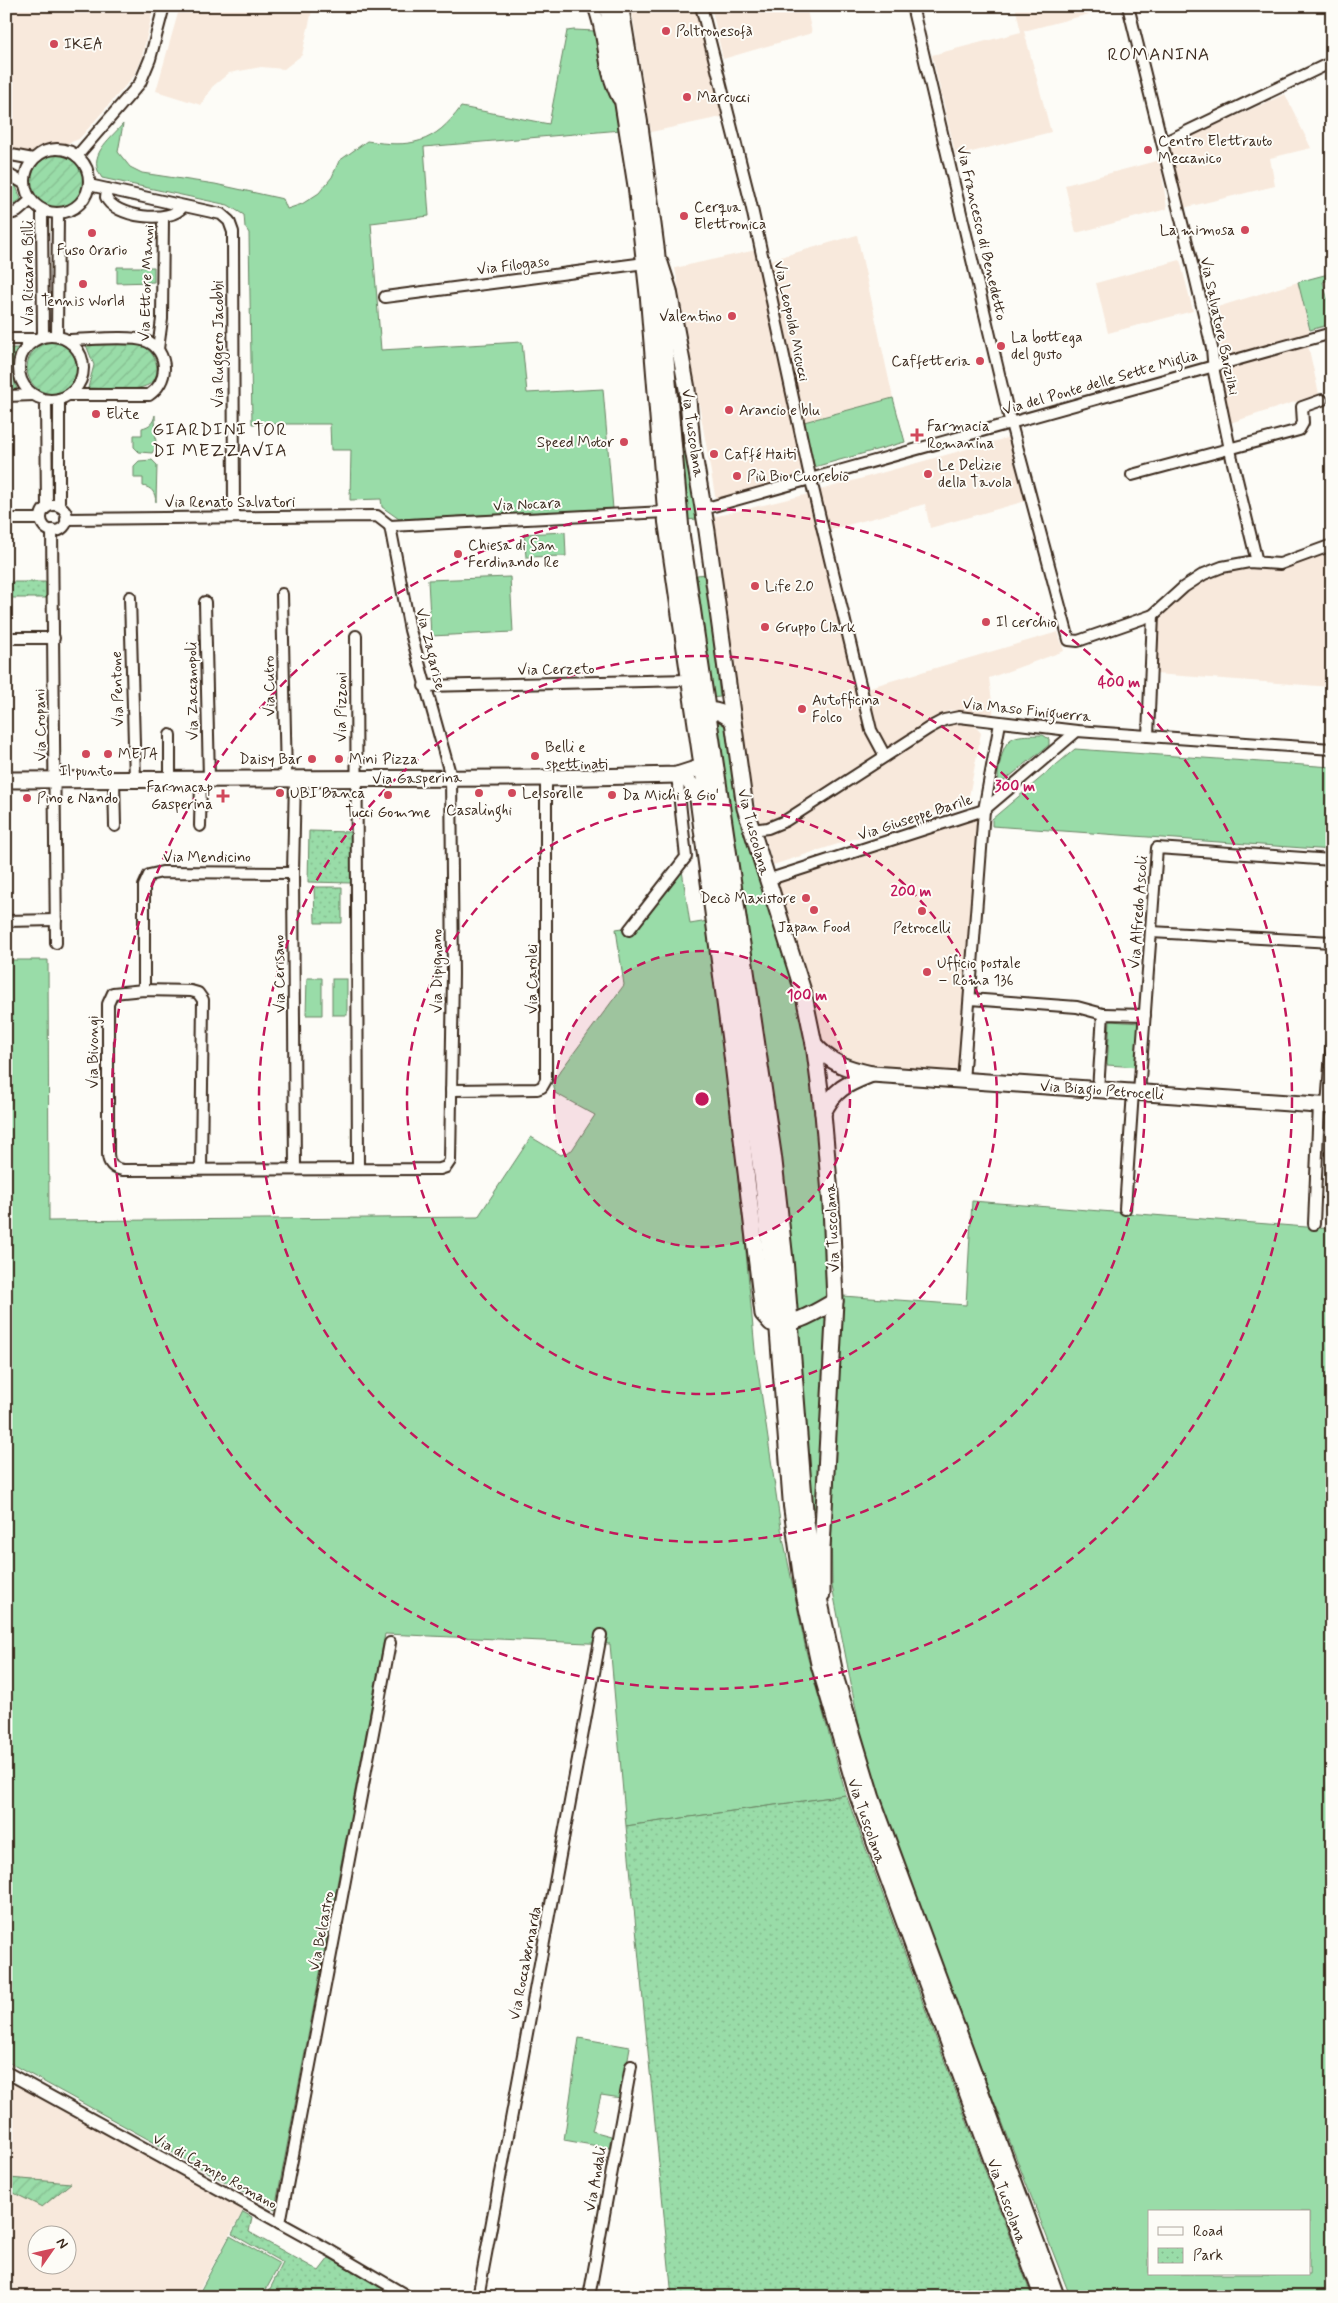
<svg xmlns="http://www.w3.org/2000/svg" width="1338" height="2303" font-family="Mynerve,sans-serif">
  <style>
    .built { fill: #f8e9dc; fill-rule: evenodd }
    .grass { fill: #99dca8; stroke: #6a8363; fill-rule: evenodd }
    .park { fill: url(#park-dots); stroke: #6a8363 }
    .garden { fill: url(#garden-furrows); stroke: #6a8363 }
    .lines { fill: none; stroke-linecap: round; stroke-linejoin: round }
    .street-casing { stroke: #3b2a1e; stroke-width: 14 }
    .secondary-casing { stroke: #3b2a1e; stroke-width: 19 }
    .primary-casing { stroke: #3b2a1e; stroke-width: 20 }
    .street { stroke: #fdfcf7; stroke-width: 10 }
    .secondary { stroke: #fdfcf7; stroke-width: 15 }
    .primary { stroke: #fdfcf7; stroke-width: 16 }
    .ring { fill: none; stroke: #c2185b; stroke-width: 2.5; stroke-dasharray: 9 6 }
    .poi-dot { fill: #d1495b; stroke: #fdfcf7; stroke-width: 2 }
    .labels { text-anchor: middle; stroke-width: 4; stroke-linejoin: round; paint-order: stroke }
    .poi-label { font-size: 15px; fill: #3b2a1e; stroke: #fdfcf7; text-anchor: start }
    .street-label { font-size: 15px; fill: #3b2a1e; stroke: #fdfcf7 }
    .quarter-label { font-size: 18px; letter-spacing: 1px; fill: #3b2a1e; stroke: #fdfcf7 }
    .centre { fill: #c2185b; stroke: #fdfcf7; stroke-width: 2.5 }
    .ring-label { font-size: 15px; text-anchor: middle; font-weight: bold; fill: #c2185b; stroke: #fdfcf7; stroke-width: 4; stroke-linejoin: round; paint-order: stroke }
  </style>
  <defs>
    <pattern id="park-dots" width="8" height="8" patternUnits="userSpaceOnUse" patternTransform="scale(1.25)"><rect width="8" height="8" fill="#99dca8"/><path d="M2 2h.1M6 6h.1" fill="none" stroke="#85bd90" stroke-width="1.8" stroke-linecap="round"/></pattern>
    <pattern id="garden-furrows" width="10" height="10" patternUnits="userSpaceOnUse" patternTransform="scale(1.25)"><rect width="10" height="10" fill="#99dca8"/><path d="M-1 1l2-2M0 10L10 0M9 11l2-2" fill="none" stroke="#85bd90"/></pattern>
  </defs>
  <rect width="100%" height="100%" fill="#fdfcf7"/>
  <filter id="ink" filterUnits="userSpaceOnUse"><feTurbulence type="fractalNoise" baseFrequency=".02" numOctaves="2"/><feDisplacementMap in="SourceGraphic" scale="10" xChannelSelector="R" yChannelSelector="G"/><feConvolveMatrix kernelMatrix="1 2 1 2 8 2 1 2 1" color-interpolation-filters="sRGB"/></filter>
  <g filter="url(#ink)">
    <g class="built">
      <polygon points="6,6 154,6 141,61 134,76 79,139 69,143 52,143 27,154 6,149"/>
      <polygon points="180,6 313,6 302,55 284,69 261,67 229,73 212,87 201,105 156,91"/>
      <polygon points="631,6 697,6 726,116 651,132"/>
      <polygon points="711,6 806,6 812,33 723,59"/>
      <polygon points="1015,6 1120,6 1024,31 1051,132 956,156 932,55 1021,32"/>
      <polygon points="1285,94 1311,148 1270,158 1275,186 1183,208 1169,146"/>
      <polygon points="1160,160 1167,209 1076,233 1065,185"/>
      <polygon points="857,235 893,398 804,422 770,260"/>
      <polygon points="756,250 806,476 716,501 675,268"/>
      <polygon points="1180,260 1193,311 1108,333 1096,283"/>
      <polygon points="1298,282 1310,334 1223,356 1211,309"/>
      <polygon points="1308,345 1319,394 1230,423 1221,370"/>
      <polygon points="1010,437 1026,501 930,528 925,504 829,530 820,490"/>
      <polygon points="809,494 869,736 878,755 772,823 760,825 753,798 709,518"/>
      <polygon points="1332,550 1332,687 1155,674 1160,614 1200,581 1221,571 1241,567 1262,570 1299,564"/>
      <polygon points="1058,632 1064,651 989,678 994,718 950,710 887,751 878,734 867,688"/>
      <polygon points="961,722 974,725 981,733 968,802 773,865 764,834 779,830 909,745 940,728"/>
      <polygon points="972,818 978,819 958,1077 866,1068 837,1058 822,1043 774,884"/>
      <path d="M6 2079 244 2209 195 2297H6ZM38 2236H68V2266H38Z"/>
    </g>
    <g class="grass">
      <path d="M574 30 595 31 621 130 424 147 429 216 371 223 381 350 522 342 527 393 603 389 613 509 399 519 382 507 381 499 350 500 351 450H331L330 424H252L249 233 245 227 244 215 228 205 102 178C86 156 109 140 123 124L118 152 130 167 142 173 215 184 283 199 287 209 302 204 319 193 332 177 339 161 367 141C411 148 434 144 461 107L549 124 567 31Z"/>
      <polygon points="6,181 16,186 21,199 13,205 6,207"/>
      <polygon points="117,267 154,267 154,282 117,283"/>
      <polygon points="1332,273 1332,279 1323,282 1330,308 1332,308 1332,324 1310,330 1298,282"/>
      <polygon points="893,398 905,442 814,467 804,422"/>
      <polygon points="677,402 682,410 698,519 685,520"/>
      <path d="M155 415 156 447 152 453 139 452 134 447V435H142V428C150 426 153 423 155 415Z"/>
      <path d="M152 460 157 465 156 502C155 492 152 488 143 486V478H134V466L139 461Z"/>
      <polygon points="565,532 566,556 526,557 524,534"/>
      <polygon points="706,574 720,697 710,698 697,575"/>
      <polygon points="510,577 513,632 431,636 428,580"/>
      <path d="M712 717 722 720 725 726 738 808 802 1010C820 1103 824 1199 828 1294L825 1300 801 1313 797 1311Z"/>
      <path d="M1043 735 1049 739V745L1004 781 1000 782C996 777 999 770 1000 763 1006 732 1016 736 1043 735Z"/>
      <polygon points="1075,749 1332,767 1332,850 992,826 992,819"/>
      <polygon points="682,870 690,924 708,921 744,1230 755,1350 781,1528 807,1655 846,1795 626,1826 610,1644 385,1634 275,2209 6,2061 6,960 48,960 49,1221 478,1217 531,1137 561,1155 572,1150 595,1115 555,1093 553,1081 624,985 616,929 636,926"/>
      <polygon points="307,978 322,978 322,1015 306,1015"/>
      <rect x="332" y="979" width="15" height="36"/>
      <polygon points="1110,1021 1140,1023 1138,1067 1107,1065"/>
      <path d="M972 1201 1332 1229V2297L1070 2296 874 1793 865 1756 832 1586 831 1518 843 1296 966 1305ZM1149 2212H1309V2274H1149Z"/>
      <polygon points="828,1312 815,1547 797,1328"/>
      <polygon points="579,2038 630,2047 621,2098 601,2095 592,2131 611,2136 609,2148 564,2140"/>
      <polygon points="230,2236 280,2264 262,2297 197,2297"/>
    </g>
    <g class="park">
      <rect x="6" y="582" width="40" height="16"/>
      <polygon points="309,831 352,832 351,883 308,882"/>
      <polygon points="314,887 342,887 342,923 315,923"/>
      <polygon points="846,1795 1032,2297 672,2297 626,1826"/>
      <polygon points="243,2212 252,2217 249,2232 319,2271 329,2258 399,2297 266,2297 283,2263 232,2234"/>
    </g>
    <g class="garden">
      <circle cx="58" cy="182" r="27"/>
      <circle cx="53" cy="368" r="26"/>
      <path d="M138 344C158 349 166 381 143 387 127 392 105 388 88 388L94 365 86 345Z"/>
      <path d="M6 348H19C11 363 11 378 19 393L6 394Z"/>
      <polygon points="6,2176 9,2178 71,2183 42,2207 6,2189"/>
    </g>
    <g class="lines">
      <g class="street-casing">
        <g id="street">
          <path d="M593 6C606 36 601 67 618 99"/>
          <polyline points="701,6 751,204 809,472 871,730 885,756"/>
          <polyline points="912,6 1009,416 1069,640 1078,641 1153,615 1184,587 1204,574 1222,567 1249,562 1280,564 1332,545"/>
          <polyline points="1128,6 1188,247 1212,348 1214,372 1232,459 1257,562"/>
          <polyline points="1163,143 1332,62"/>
          <circle cx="57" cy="181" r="32"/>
          <polyline points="6,154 33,159"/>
          <polyline points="77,156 140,83 150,59 164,6"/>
          <polyline points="6,173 25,184"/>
          <polyline points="89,185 221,214 229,221 233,232 234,517"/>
          <path d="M107 189 106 197C113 217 171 225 183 206"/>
          <polyline points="42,210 43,336"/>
          <polyline points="6,215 17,212 31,200"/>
          <polyline points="385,297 645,263"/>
          <circle cx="51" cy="368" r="32"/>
          <polyline points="57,336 58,213"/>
          <polyline points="6,339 36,339"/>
          <path d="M67 340C86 340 130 335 146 341 157 345 164 356 164 368 164 379 158 389 149 395H69"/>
          <polyline points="158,349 162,319 163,218"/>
          <polyline points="6,396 34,395"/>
          <polyline points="59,399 59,506"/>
          <polyline points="46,400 47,507"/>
          <polyline points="1132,475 1299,430 1303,423 1302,407 1322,400"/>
          <circle cx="54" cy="518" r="13"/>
          <polyline points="703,509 1332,333"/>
          <polyline points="6,519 41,519"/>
          <polyline points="66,519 377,516 390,526"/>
          <polyline points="390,526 665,512"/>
          <polyline points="52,530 56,943"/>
          <polyline points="282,594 286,778"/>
          <polyline points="130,597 135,780"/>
          <polyline points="205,602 209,779"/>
          <polyline points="356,636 358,1169"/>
          <polyline points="6,638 54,638"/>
          <polyline points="424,686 689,680"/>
          <polyline points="1148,736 1153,615"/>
          <polyline points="295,778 293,873 295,1169"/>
          <polyline points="114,779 115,826"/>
          <polyline points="170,780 170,735"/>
          <polyline points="200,826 201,779"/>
          <polyline points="751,830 768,828 785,821 929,728 944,720 959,717 1077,731 1332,749"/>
          <polyline points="767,880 984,810 1077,731"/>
          <polyline points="6,921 56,920"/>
          <polyline points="629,930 686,857 677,775"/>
          <polyline points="1151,932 1332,942"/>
          <polyline points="144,990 144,886 149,875 162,872 293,873"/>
          <polyline points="970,999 1077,1007 1103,1014"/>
          <polyline points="963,1081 984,810 1000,723"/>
          <polyline points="451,1090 537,1089 542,1087 546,1080 546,778"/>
          <polyline points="1098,1090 1103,1014 1145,1015"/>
          <polyline points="1139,1093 1157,848 1332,860"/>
          <polyline points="1327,1106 1332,1039"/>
          <path d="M201 1169 203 1000 198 993 191 991 144 990 113 993 108 1004V1154C108 1163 113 1169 123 1170L440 1169 446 1167 450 1161 453 974 451 777 410 630 390 526"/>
          <polyline points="1125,1209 1133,1092"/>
          <polyline points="1314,1224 1319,1105"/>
          <polyline points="6,2072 329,2250 409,2297"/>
          <polyline points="280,2223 390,1643"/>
          <polyline points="478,2297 601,1635"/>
          <polyline points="589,2297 631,2066"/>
        </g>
      </g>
      <g class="secondary-casing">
        <g id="secondary">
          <polyline points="660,263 669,291 687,389 692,443 707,531 745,808 803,991 814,1044 823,1113 831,1205 835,1301 822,1548 822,1594"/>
          <path d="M697 717C708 705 723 712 733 721"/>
          <path d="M677 775C692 778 696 794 701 807"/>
          <polyline points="6,780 546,778 677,775 702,767"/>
          <path d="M698 799 732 1055 763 1314 771 1323C795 1326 814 1313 835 1301"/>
          <path d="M814 1044C831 1064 848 1069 872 1074L1332 1106"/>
          <path d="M823 1113C835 1088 847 1084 872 1074"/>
        </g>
      </g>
      <g class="primary-casing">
        <g id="primary">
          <polyline points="608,6 637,189 649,299 667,522 763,1179 778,1324 792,1506 804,1591 820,1666 858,1795 1043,2297"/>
          <polyline points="620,6 639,122 656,251 681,536 773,1157 785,1265 805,1517 812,1567 836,1681 871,1797 1056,2297"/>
        </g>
      </g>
      <use href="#street" class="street"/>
      <use href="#secondary" class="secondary"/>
      <use href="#primary" class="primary"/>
    </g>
  </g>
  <circle cx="702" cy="1099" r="148" fill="#c2185b" fill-opacity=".12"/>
  <g class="ring">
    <circle cx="702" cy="1099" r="148"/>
    <circle cx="702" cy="1099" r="295"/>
    <circle cx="702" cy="1099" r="443"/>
    <circle cx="702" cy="1099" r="590"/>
  </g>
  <g class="poi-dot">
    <circle cx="666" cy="31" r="5"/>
    <circle cx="54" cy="44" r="5"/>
    <circle cx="687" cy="97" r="5"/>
    <circle cx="1148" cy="150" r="5"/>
    <circle cx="684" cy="216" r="5"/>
    <circle cx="1245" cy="230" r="5"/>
    <circle cx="92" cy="233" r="5"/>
    <circle cx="83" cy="284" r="5"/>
    <circle cx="732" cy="316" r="5"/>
    <circle cx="1001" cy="346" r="5"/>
    <circle cx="980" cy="361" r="5"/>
    <circle cx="729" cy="410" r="5"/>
    <circle cx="96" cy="414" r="5"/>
    <path d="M914.5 427.5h5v5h5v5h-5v5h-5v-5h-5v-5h5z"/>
    <circle cx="624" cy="442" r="5"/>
    <circle cx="714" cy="454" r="5"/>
    <circle cx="928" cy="474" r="5"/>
    <circle cx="737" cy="476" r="5"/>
    <circle cx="458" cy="554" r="5"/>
    <circle cx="755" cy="586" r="5"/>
    <circle cx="986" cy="622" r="5"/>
    <circle cx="765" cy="627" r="5"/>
    <circle cx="802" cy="709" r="5"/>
    <circle cx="86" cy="754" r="5"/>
    <circle cx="108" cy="754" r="5"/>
    <circle cx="535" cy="756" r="5"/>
    <circle cx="312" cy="759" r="5"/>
    <circle cx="339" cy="759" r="5"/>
    <circle cx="280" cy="793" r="5"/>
    <circle cx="479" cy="793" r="5"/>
    <circle cx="512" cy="793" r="5"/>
    <circle cx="388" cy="795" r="5"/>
    <circle cx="612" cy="795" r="5"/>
    <path d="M220.5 788.5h5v5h5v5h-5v5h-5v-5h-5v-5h5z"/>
    <circle cx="27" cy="798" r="5"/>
    <circle cx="806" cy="898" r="5"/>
    <circle cx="814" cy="910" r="5"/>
    <circle cx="922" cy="911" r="5"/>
    <circle cx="927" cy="972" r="5"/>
  </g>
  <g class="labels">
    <g class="poi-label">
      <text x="676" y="36">Poltronesofà</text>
      <text x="64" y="49">IKEA</text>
      <text x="697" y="102">Marcucci</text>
      <text x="1158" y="146">Centro Elettrauto<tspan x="1158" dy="17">Meccanico</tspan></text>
      <text x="694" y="212">Cerqua<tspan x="694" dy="17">Elettronica</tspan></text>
      <text x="1235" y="235" text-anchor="end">La mimosa</text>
      <text x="92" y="255" text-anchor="middle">Fuso Orario</text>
      <text x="83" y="306" text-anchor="middle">Tennis World</text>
      <text x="722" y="321" text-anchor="end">Valentino</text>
      <text x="1011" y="342">La bottega<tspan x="1011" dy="17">del gusto</tspan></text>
      <text x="970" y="366" text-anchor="end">Caffetteria</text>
      <text x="739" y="415">Arancio e blu</text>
      <text x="106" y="419">Elite</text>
      <text x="927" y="431">Farmacia<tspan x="927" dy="17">Romanina</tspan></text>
      <text x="614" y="447" text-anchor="end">Speed Motor</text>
      <text x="724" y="459">Caffé Haiti</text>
      <text x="938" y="470">Le Delizie<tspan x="938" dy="17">della Tavola</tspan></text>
      <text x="747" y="481">Più Bio Cuorebio</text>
      <text x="468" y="550">Chiesa di San<tspan x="468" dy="17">Ferdinando Re</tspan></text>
      <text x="765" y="591">Life 2.0</text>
      <text x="996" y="627">Il cerchio</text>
      <text x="775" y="632">Gruppo Clark</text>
      <text x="812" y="705">Autofficina<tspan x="812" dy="17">Folco</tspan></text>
      <text x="545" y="752">Belli e<tspan x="545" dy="17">spettinati</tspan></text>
      <text x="118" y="759">META</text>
      <text x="302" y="764" text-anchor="end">Daisy Bar</text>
      <text x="349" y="764">Mini Pizza</text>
      <text x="86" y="776" text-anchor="middle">Il punto</text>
      <text x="213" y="792" text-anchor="end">Farmacap<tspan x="213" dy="17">Gasperina</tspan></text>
      <text x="290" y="798">UBI Banca</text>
      <text x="522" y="798">Le sorelle</text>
      <text x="622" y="800">Da Michi &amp; Gio'</text>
      <text x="37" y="803">Pino e Nando</text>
      <text x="479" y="815" text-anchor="middle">Casalinghi</text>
      <text x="388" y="817" text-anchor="middle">Tucci Gomme</text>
      <text x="796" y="903" text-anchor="end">Decò Maxistore</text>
      <text x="814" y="932" text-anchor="middle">Japan Food</text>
      <text x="922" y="933" text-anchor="middle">Petrocelli</text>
      <text x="937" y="968">Ufficio postale<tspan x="937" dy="17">– Roma 136</tspan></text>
    </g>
    <g class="street-label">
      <text transform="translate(982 233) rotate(77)" y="5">Via Francesco di Benedetto</text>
      <text transform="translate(513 265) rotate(-7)" y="5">Via Filogaso</text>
      <text transform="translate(28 273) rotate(-90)" y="5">Via Riccardo Billi</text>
      <text transform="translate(146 283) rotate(-88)" y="5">Via Ettore Manni</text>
      <text transform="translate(792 321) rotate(78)" y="5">Via Leopoldo Micucci</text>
      <text transform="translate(1220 326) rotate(78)" y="5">Via Salvatore Barzilai</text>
      <text transform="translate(218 344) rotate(-90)" y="5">Via Ruggero Jacobbi</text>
      <text transform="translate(1100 382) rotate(-16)" y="5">Via del Ponte delle Sette Miglia</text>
      <text transform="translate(693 433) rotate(82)" y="5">Via Tuscolana</text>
      <text x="230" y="507">Via Renato Salvatori</text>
      <text transform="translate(527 504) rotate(-3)" y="5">Via Nocara</text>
      <text transform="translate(431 649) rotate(76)" y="5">Via Zagarise</text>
      <text transform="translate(556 669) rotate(-1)" y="5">Via Cerzeto</text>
      <text transform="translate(269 686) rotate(-91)" y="5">Via Cutro</text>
      <text transform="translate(117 689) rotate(-92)" y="5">Via Pentone</text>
      <text transform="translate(192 691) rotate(-91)" y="5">Via Zaccanopoli</text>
      <text transform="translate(341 707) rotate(-90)" y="5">Via Pizzoni</text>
      <text transform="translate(1027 710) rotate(6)" y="5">Via Maso Finiguerra</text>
      <text transform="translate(40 725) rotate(-91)" y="5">Via Cropani</text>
      <text transform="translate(417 778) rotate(-1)" y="5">Via Gasperina</text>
      <text transform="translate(915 817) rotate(-18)" y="5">Via Giuseppe Barile</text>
      <text transform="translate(754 832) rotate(75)" y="5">Via Tuscolana</text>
      <text x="207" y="862">Via Mendicino</text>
      <text transform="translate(1138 912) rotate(-86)" y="5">Via Alfredo Ascoli</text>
      <text transform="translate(437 971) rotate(-90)" y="5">Via Dipignano</text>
      <text transform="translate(279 974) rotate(-91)" y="5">Via Cerisano</text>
      <text transform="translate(532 979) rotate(-90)" y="5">Via Carolei</text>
      <text transform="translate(93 1052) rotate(-90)" y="5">Via Bivongi</text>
      <text transform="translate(1102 1090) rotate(4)" y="5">Via Biagio Petrocelli</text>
      <text transform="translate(832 1228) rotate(-93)" y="5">Via Tuscolana</text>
      <text transform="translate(867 1821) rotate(71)" y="5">Via Tuscolana</text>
      <text transform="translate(321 1931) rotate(-79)" y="5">Via Belcastro</text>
      <text transform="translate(525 1963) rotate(-79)" y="5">Via Roccabernarda</text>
      <text transform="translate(215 2171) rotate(29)" y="5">Via di Campo Romano</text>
      <text transform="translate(595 2179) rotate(-80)" y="5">Via Andali</text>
      <text transform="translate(1007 2201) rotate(70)" y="5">Via Tuscolana</text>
    </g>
    <g class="quarter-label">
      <text x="1159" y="60">ROMANINA</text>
      <text x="220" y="435">GIARDINI TOR<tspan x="220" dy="21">DI MEZZAVIA</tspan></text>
    </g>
  </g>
  <circle cx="702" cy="1099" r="8" class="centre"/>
  <g class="ring-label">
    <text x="1119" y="687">400 m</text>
    <text x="1015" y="791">300 m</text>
    <text x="911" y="896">200 m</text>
    <text x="807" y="1000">100 m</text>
  </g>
  <rect width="1338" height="2303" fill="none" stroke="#fdfcf7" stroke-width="25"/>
  <rect x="12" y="12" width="1313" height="2278" fill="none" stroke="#3b2a1e" stroke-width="2" filter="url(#ink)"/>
  <rect x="1148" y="2210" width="162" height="65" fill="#fdfcf7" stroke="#afa8a0"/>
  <rect x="1158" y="2227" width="25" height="8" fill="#fdfcf7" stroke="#afa8a0"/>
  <text x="1193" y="2236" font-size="15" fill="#3b2a1e">Road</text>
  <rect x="1158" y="2248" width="25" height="15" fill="url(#park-dots)" stroke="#afa8a0"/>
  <text x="1193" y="2260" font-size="15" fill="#3b2a1e">Park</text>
  <g transform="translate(52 2250) rotate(56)"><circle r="24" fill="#fdfcf7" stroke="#afa8a0"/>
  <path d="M0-4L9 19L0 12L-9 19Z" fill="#d1495b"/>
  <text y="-8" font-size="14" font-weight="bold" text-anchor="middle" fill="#3b2a1e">N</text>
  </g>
</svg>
